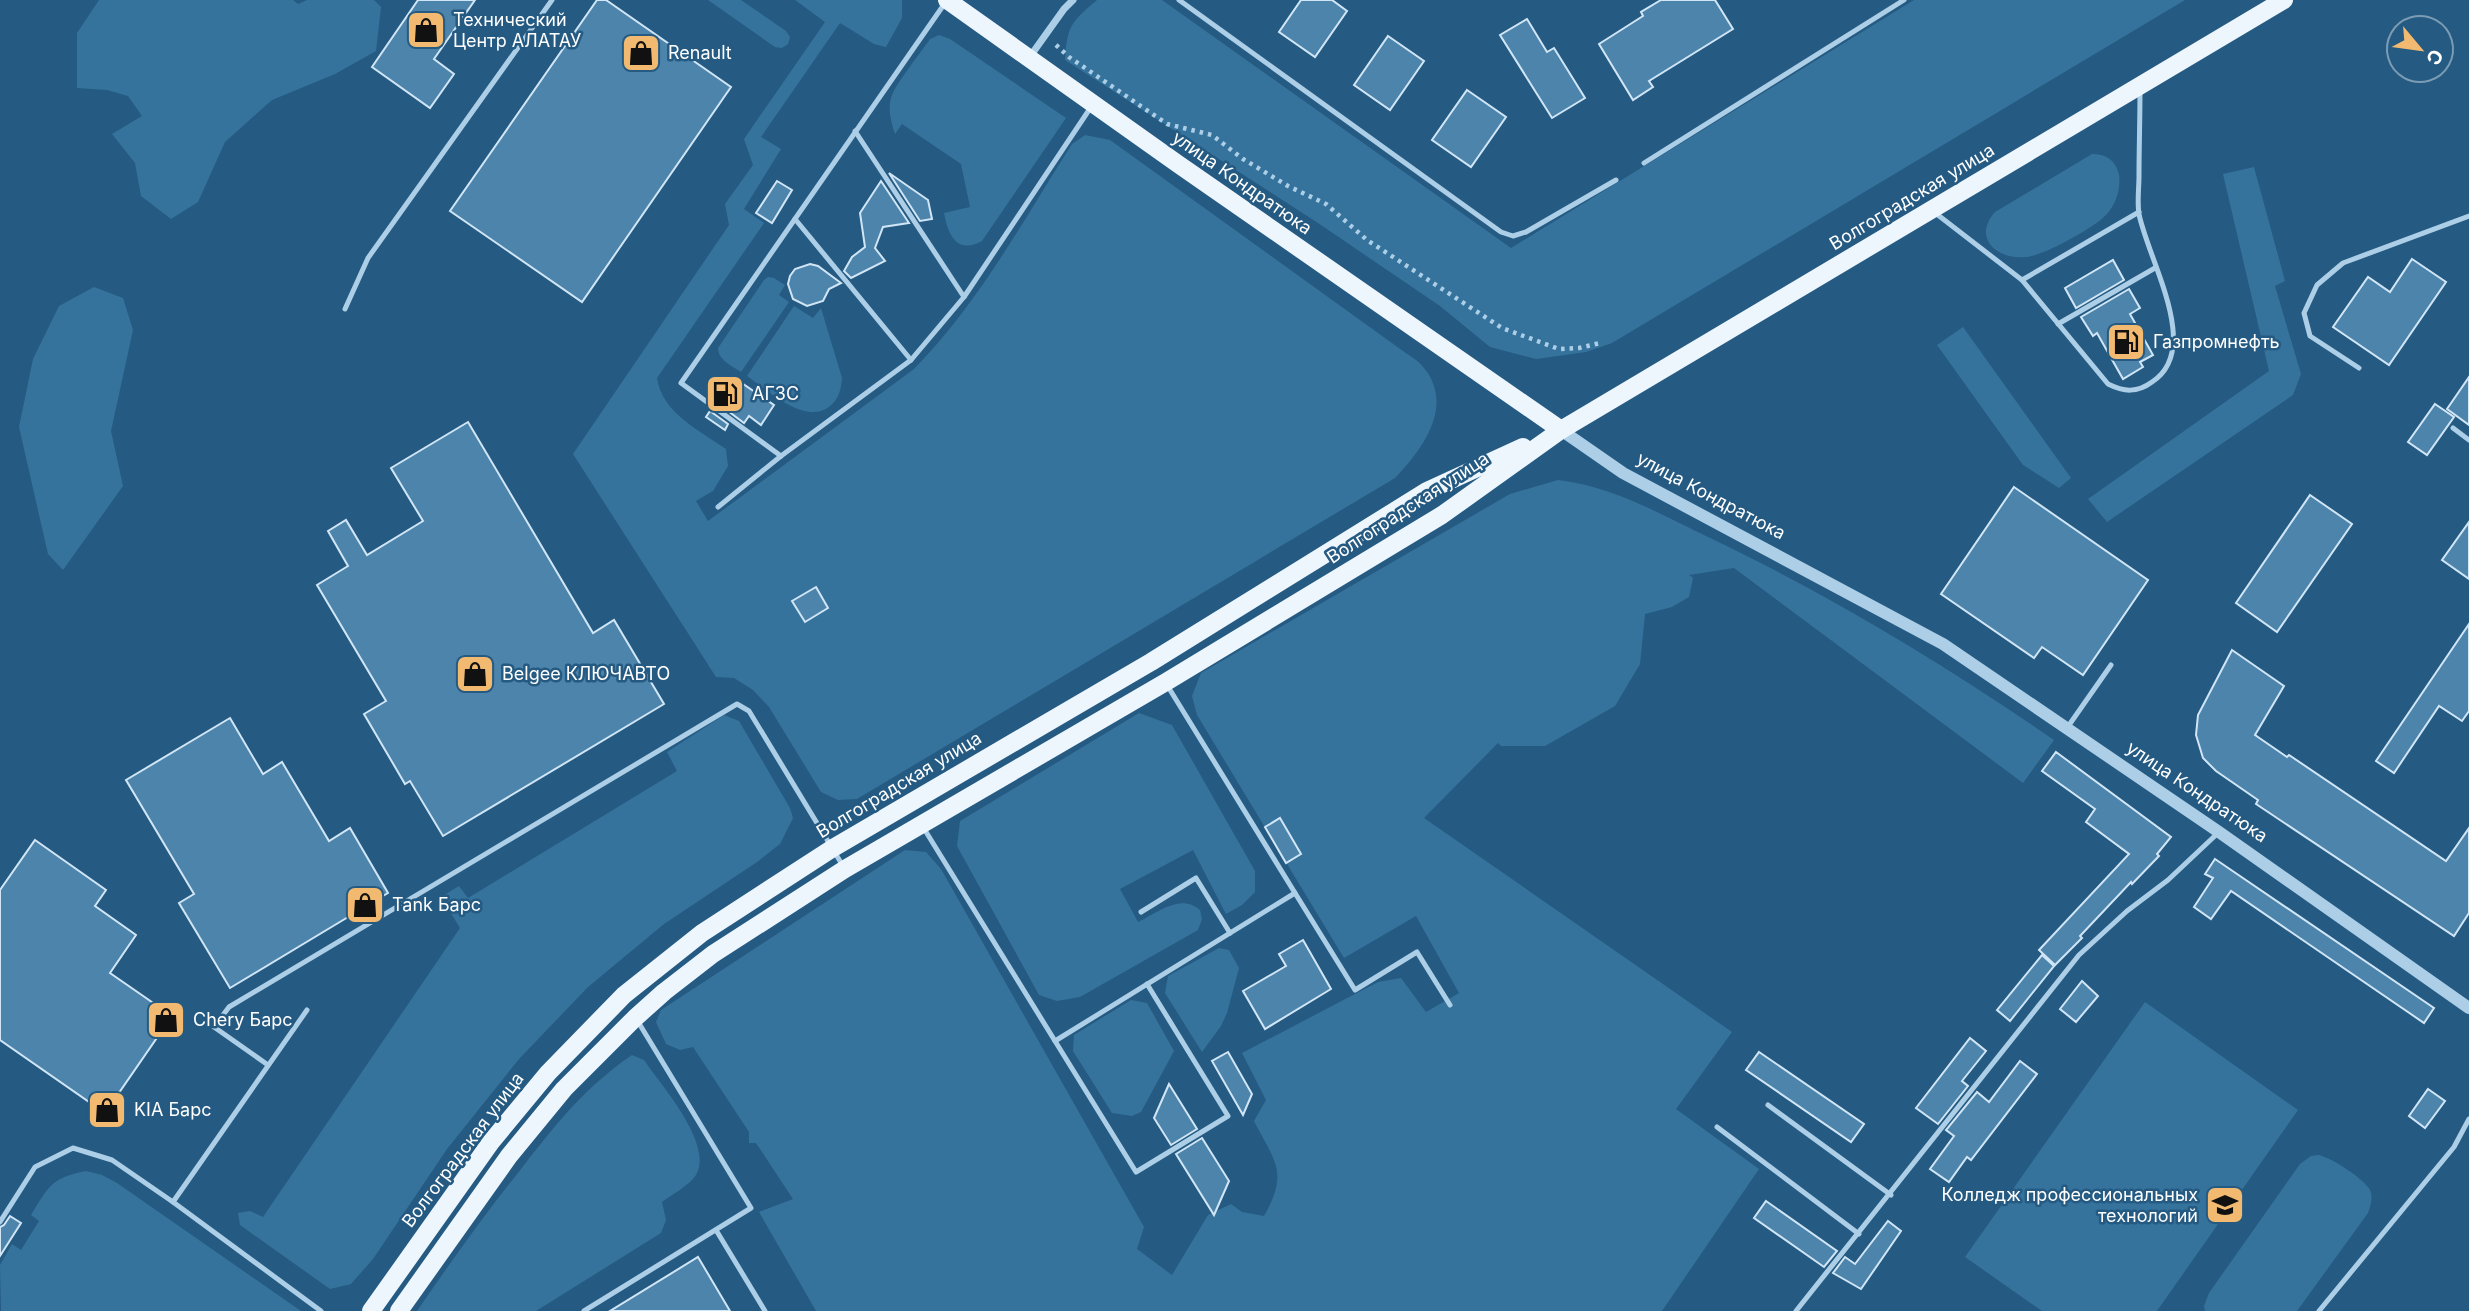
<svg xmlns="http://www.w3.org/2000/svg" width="2469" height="1311" font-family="Inter,sans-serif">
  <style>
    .green { fill: #35739d }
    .building { fill: #4d84ab; stroke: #d0e6f6; stroke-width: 2 }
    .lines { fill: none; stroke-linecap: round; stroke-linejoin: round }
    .path { stroke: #accfe7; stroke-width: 4.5; stroke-dasharray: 3.5 5; stroke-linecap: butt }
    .service { stroke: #accfe7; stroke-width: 5 }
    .minor { stroke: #accfe7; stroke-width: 7 }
    .tertiary { stroke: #accfe7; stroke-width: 12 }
    .primary { stroke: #eef6fd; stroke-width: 18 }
    .labels { text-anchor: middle; stroke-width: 5; stroke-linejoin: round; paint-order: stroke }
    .poi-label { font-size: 18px; fill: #fff; stroke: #255a82; text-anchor: start }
    .street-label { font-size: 18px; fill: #fff; stroke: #255a82 }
  </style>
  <rect width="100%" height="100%" fill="#255a82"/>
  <g class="green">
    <polygon points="99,0 293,0 298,4 307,0 374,0 381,7 376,51 335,74 272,100 225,142 198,202 171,219 141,196 135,163 112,134 142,116 128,96 107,90 77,88 77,33"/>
    <polygon points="708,0 741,0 786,31 790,37 788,44 782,48 775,47"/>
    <path d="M795 0H902V18L886 47 874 44 840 23 761 137 781 149 744 209 764 223 657 378C662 413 699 430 726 449L728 466 713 491 696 501 708 521 914 369C978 304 1023 221 1072 144L1085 135 1110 140 1403 351C1410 356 1419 361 1424 368 1455 406 1422 450 1395 478L857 799 838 800 821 792 769 707 753 690 734 678 716 677 573 454 729 225 725 204 753 165 744 139 825 22Z"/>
    <path d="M1097 0H1162L1511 248 1914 0H2185L1612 343 1586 352 1536 359 1490 347 1440 306 1318 223 1065 60C1067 26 1071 22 1097 0Z"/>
    <path d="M939 35 950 39 1066 118 982 241C956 255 948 234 944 213L970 207 961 164 902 124 895 134C891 122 887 108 892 95 899 79 920 54 930 39Z"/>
    <path d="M2092 154C2106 154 2116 160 2119 175 2121 189 2116 204 2106 215 2094 228 2043 256 2026 257 1997 260 1972 238 1995 212Z"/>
    <polygon points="2254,167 2285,281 2275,286 2301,374 2293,395 2107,522 2088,499 2269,371 2223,174"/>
    <path d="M768 277 774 278 785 285 779 295 789 302 741 372C732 366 718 360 718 348L764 280Z"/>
    <polygon points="94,287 123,298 133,330 111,431 123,486 63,570 48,554 19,427 33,359 59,306"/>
    <path d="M794 306 813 318 821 308 842 378C841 390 839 399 829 407 805 425 767 390 747 376Z"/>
    <polygon points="1963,327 2071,478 2059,488 2023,465 1937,345"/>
    <path d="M1558 480C1614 487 1656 512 1706 536 1830 595 1941 662 2054 740L2023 783 1734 568 1689 575 1693 578 1689 597 1672 607 1645 614 1640 664 1615 706 1545 746H1501L1498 743 1424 818 1732 1032 1676 1109 1759 1169 1662 1311H816L759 1212 793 1199 756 1143H749V1132L693 1047 680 1050 666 1044 656 1022 661 1010 905 850 926 852 941 869 1144 1227 1137 1249 1172 1275 1208 1215 1231 1204 1242 1212 1264 1216C1289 1172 1275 1162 1254 1121L1266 1100 1242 1053 1378 982 1401 978 1426 1012 1459 993 1416 916 1344 958 1197 715 1192 696 1201 673 1510 494Z"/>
    <path d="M1139 713 1172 725 1255 871V892L1242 905 1226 914 1193 850 1120 889 1138 922C1159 912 1180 893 1200 910L1202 919 1198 930 1080 997 1057 1001 1039 995 957 846 960 821Z"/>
    <polygon points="724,715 739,721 790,808 793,818 780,844 757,862 664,924 588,987 519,1059 447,1149 373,1259 351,1284 330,1289 240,1225 238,1213 250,1211 263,1217 460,928 441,897 459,886 468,898 677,771 667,752"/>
    <polygon points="1219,948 1229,950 1239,968 1227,1013 1221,1026 1202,1052 1165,993 1168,976"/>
    <polygon points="1131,1000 1147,1003 1174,1051 1141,1112 1132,1116 1112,1113 1073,1051 1074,1035"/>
    <polygon points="2145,1002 2298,1110 2157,1311 2042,1311 1965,1257"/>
    <path d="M632 1055 644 1060C661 1085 714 1144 696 1175 690 1185 671 1195 662 1202L666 1220 661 1233 536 1311H417C450 1263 484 1215 521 1169 555 1125 585 1087 632 1055Z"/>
    <path d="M2318 1155C2331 1157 2364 1179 2370 1190 2373 1198 2371 1205 2368 1213L2297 1311H2205L2204 1306 2209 1293 2300 1164 2311 1156Z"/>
    <path d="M86 1171 102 1175 117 1183 301 1311H1L0 1265 12 1244 21 1250 39 1221 31 1215C49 1186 51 1178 86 1171Z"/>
  </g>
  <g class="building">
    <polygon points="418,0 475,0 434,59 454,74 430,108 372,67"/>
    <polygon points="597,0 606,0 731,87 582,302 450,211"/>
    <polygon points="1301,0 1332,0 1347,11 1315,57 1279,32"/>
    <polygon points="1661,0 1715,0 1733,29 1649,81 1653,87 1633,100 1599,44 1643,16 1641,12"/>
    <polygon points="1527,19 1547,52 1554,48 1585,98 1552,118 1500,35"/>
    <polygon points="1388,36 1424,61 1390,110 1354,85"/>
    <polygon points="1467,90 1506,117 1471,167 1432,140"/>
    <polygon points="889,173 928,200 932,219 920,221"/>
    <polygon points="777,181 792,190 772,223 756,213"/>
    <polygon points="881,181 909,223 883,227 875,248 885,261 851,278 844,271 852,257 865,247 860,213"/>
    <polygon points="2412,259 2446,282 2389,365 2333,327 2368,277 2390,292"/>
    <polygon points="2113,260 2124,280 2076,308 2065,288"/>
    <polygon points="810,264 818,266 841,283 829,289 823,301 807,306 793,299 788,284 790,276 795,269"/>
    <polygon points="2129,289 2140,308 2130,314 2153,355 2140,362 2143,367 2123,379 2097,333 2093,336 2081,317"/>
    <polygon points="733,377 774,405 761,425 749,416 744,423 716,402"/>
    <polygon points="2469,377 2469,425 2447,409"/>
    <polygon points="2435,404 2454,417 2427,455 2408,442"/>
    <polygon points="710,411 728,424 725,430 706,417"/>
    <polygon points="468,422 593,633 614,620 664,704 443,836 410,781 405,784 364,714 386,701 317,585 348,566 328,531 346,520 367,555 423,521 391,468"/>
    <polygon points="2014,487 2148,580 2083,675 2042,647 2034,658 1941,594"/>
    <polygon points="2310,495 2352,524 2277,632 2236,603"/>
    <polygon points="2469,522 2469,579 2442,560"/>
    <polygon points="816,587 828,608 805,622 792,601"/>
    <polygon points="2469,624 2469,711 2462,721 2439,706 2394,773 2376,761"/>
    <polygon points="2232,650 2284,686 2255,735 2287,757 2289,755 2446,861 2469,828 2469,913 2454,936 2256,804 2258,800 2216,771 2203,758 2196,735 2198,715"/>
    <polygon points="230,718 263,774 282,762 329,841 350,828 388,893 230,988 179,903 194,894 126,780"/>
    <polygon points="2056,752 2171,837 2157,854 2159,856 2132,884 2131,882 2080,936 2082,938 2055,965 2039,950 2129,854 2086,822 2095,809 2042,771"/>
    <polygon points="1280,818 1301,854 1286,863 1265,827"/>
    <polygon points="35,840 106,890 95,906 136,935 110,973 172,1016 105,1113 0,1040 0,890"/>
    <polygon points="2215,859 2434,1008 2424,1023 2231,891 2211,919 2194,907 2213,878 2205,874"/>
    <polygon points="1303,940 1331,989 1265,1029 1243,991 1286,966 1279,954"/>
    <polygon points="2042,955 2054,966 2010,1021 1997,1010"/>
    <polygon points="2082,981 2098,996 2076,1022 2060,1009"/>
    <polygon points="1970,1038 1986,1051 1962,1081 1968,1086 1938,1124 1916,1108"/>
    <polygon points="1228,1052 1252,1094 1243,1115 1212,1061"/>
    <polygon points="1759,1052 1864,1124 1851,1142 1746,1070"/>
    <polygon points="2020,1061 2037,1074 1971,1160 1967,1157 1949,1182 1930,1169 1954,1136 1946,1130 1977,1092 1989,1102"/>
    <polygon points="1169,1084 1197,1129 1171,1145 1154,1118"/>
    <polygon points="2428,1089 2445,1101 2425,1128 2409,1116"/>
    <polygon points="1202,1138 1229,1181 1214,1215 1176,1154"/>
    <polygon points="1766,1201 1837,1251 1824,1267 1754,1218"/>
    <polygon points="10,1216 21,1223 0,1256 0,1227 4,1225"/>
    <polygon points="1888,1221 1901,1231 1861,1289 1833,1273 1845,1257 1855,1264"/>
    <polygon points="698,1257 730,1311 610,1311"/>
  </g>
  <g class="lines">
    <polyline class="path" points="1056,45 1069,57 1167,124 1212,135 1243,159 1288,186 1326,204 1367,240 1502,328 1559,349 1579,348 1600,343"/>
    <g class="service">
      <polyline points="1179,0 1501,232 1513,236 1526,232 1616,180"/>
      <polyline points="855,131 964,297"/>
      <polyline points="1644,163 1904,0"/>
      <path d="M1934 212 2022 280 2108 384C2124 392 2137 393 2152 382 2203 349 2148 260 2139 214 2137 202 2139 188 2139 176 2139 148 2140 119 2140 91"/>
      <polyline points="795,219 911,360"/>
      <polyline points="2022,280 2139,212"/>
      <polyline points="345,309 368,258 552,0"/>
      <polyline points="2058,324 2155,268"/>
      <polyline points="2359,368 2310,336 2304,313 2317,285 2343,263 2469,216"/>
      <polyline points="2453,428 2469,440"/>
      <polyline points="781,456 681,383 945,3"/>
      <polyline points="718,507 781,456 911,360 964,297 1091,107"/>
      <polyline points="2067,728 2111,665"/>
      <polyline points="923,827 1055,1041 1295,893 1167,685"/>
      <polyline points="1295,893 1355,990 1417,952 1450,1005"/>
      <polyline points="1141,912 1196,878 1230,933"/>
      <polyline points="1055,1041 1136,1172 1228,1116 1147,984"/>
      <polyline points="268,1065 214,1027 229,1007 737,704 749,711 843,866"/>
      <polyline points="1768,1105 1891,1195"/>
      <polyline points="1717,1127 1859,1234"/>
      <polyline points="173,1202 307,1010"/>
      <polyline points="0,1222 35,1167 73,1148 112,1160 173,1202 321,1311"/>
      <polyline points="716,1230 765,1311"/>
      <polyline points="584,1311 751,1208 637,1020"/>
      <polyline points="1796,1311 2079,955 2127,911 2168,880 2219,832"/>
      <polyline points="2319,1311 2454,1147 2469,1119"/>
    </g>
    <polyline class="minor" points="1029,58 1064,9 1073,0"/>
    <polyline class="tertiary" points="1561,430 1623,473 1943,644 2219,832 2469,1008"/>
    <g class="primary">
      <polyline points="947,0 1178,164 1561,430"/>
      <polyline points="371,1311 491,1142 548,1073 624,995 702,933 833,848 1151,662 1427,491 1523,447"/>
      <polyline points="399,1311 509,1156 564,1089 635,1018 664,992 713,954 845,869 1166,682 1442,515 1561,430 2284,0"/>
    </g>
  </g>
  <defs>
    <g id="shop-square" transform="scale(2.0125)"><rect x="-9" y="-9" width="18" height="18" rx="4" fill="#f1ba70" stroke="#255a82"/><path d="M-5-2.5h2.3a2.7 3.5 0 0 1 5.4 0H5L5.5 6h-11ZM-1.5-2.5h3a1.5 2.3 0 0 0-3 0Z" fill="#111"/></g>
    <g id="fuel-square" transform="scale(2.0125)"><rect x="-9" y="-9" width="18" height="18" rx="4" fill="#f1ba70" stroke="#255a82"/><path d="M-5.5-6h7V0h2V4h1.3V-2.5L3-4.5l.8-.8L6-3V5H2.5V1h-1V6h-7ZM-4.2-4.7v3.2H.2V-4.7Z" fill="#111"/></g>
    <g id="university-square" transform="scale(2.0125)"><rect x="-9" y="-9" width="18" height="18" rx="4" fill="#f1ba70" stroke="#255a82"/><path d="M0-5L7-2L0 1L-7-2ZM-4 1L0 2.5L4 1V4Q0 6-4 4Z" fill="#111"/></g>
  </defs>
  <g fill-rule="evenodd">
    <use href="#shop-square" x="426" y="30"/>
    <use href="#shop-square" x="641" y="53"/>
    <use href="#fuel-square" x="2126" y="342"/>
    <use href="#fuel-square" x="725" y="394"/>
    <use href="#shop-square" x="475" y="674"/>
    <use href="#shop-square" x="365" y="905"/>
    <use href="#shop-square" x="166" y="1020"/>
    <use href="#shop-square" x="107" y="1110"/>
    <use href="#university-square" x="2225" y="1205"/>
  </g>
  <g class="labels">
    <g class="poi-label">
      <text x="453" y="26">Технический<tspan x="453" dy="21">Центр АЛАТАУ</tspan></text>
      <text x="668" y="59">Renault</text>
      <text x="2153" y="348">Газпромнефть</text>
      <text x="752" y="400">АГЗС</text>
      <text x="502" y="680">Belgee КЛЮЧАВТО</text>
      <text x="392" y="911">Tank Барс</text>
      <text x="193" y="1026">Chery Барс</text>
      <text x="134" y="1116">KIA Барс</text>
      <text x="2198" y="1201" text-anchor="end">Колледж профессиональных<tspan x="2198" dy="21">технологий</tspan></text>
    </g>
    <g class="street-label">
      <text transform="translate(1242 183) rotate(35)" y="6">улица Кондратюка</text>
      <text transform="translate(1912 197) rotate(-31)" y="6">Волгоградская улица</text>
      <text transform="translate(1711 496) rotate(28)" y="6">улица Кондратюка</text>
      <text transform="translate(1408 508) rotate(-33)" y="6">Волгоградская улица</text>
      <text transform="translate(899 785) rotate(-31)" y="6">Волгоградская улица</text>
      <text transform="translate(2197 792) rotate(34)" y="6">улица Кондратюка</text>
      <text transform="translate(463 1150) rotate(-53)" y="6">Волгоградская улица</text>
    </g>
  </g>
  <g transform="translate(2420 49) rotate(119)"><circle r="33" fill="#255a82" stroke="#7c9cb4" stroke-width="2"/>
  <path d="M0-5L12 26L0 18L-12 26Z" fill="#f1ba70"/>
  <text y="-10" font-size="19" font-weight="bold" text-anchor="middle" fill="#ffffff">С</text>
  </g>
</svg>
